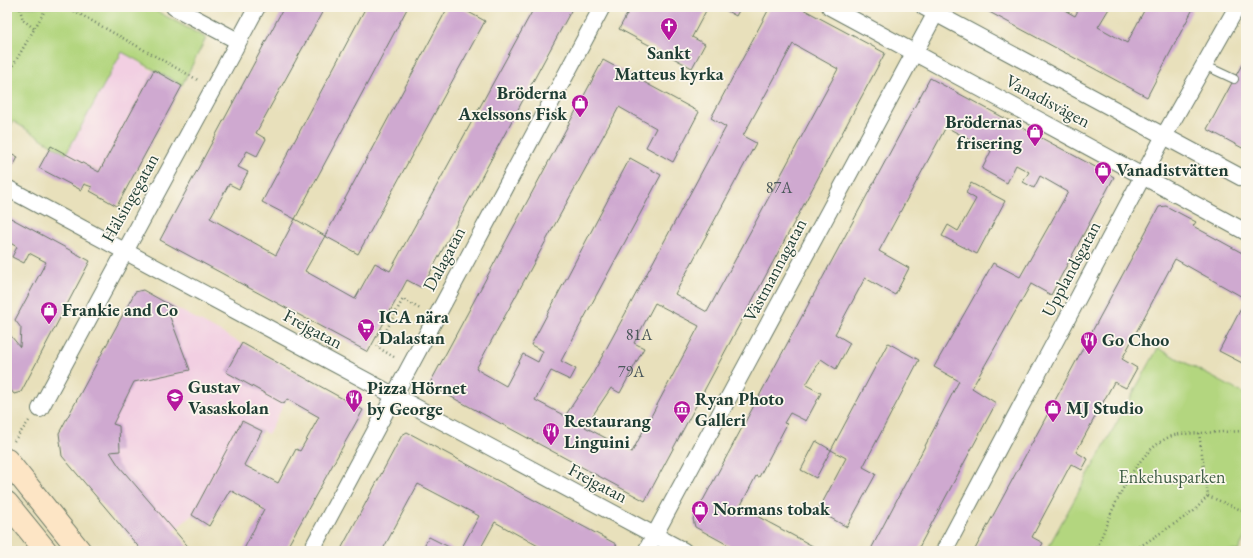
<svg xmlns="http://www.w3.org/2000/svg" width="1253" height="558" font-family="'EB Garamond',serif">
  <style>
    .built { fill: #f2cfe2 }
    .park { fill: #b3d67f; stroke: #698a5a }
    .building { fill: #cfa9d0; fill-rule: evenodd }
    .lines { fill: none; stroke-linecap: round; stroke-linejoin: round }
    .lane-casing { stroke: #657663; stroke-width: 10 }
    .street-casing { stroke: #657663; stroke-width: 18 }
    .secondary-casing { stroke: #657663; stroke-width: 24 }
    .path { stroke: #657663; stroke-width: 2.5; stroke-dasharray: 1 3; stroke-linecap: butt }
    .lane { stroke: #fff; stroke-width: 8 }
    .street { stroke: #fff; stroke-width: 16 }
    .secondary { stroke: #fde5c5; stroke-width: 22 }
    .labels { text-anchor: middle; stroke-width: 3.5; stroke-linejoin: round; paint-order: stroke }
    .number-label { font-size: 16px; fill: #4b585b }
    .poi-label { font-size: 18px; font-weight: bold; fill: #1f3d34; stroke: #fbf7ec; text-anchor: start }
    .street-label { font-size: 18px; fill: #1f3d34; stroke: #fbf7ec }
    .park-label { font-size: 18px; fill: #3d5c43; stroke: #fbf7ec }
  </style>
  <rect width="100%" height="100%" fill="#fbf7ec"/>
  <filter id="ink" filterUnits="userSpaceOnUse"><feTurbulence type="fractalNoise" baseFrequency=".025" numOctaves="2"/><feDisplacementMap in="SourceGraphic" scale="8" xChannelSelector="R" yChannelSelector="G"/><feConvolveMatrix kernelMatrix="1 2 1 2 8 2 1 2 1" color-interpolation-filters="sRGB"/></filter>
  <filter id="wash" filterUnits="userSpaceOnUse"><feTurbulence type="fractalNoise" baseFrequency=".012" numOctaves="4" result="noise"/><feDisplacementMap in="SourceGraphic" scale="16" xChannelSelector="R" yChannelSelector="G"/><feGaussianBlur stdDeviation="0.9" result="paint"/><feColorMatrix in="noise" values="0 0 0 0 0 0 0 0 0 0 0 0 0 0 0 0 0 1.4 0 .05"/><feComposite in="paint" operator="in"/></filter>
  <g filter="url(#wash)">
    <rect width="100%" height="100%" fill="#e8e0bb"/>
    <g class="built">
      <polygon points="122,52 153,71 99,171 66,154"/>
      <polygon points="143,290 300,375 268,434 242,421 192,515 151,551 142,551 62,456 59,433 135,292"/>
    </g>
    <g class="park">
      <polygon points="7,7 149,7 206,38 182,85 122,52 66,154 13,121 7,134"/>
      <polygon points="1158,348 1246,395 1246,535 1238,551 1046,551"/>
    </g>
    <g id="blocks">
      <g class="building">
        <polygon points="284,7 325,7 256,133 266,139 257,156 247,151 238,167 248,172 239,189 229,184 210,218 276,255 295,219 262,202 366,7 408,7 295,219 325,236 305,271 355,299 375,263 390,271 534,8 532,7 573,7 422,288 407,280 368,352 160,240"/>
        <polygon points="448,7 459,7 485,21 358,254 325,236"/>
        <polygon points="631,7 643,9 644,7 708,7 692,37 705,44 692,68 619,29"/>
        <polygon points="720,7 741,7 736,16"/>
        <path d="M770 7H799L885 53 645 501 429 385 603 60 699 112 673 162 646 147 656 128 619 107 476 369 506 386 523 354 538 362 543 351 531 345 630 158 661 175 561 361 576 369 570 380 551 371 535 400 565 416 591 377 726 127 711 118ZM793 44 838 69 707 312 675 294 756 143 743 136ZM655 303 699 326 632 452 585 427 611 388 620 393 644 348 634 343Z"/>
        <polygon points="980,7 1059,7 1075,16 1080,7 1110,7 1098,27 1127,43 1146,7 1194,7 1147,97"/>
        <polygon points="1246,57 1246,150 1207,129"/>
        <polygon points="154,70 182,86 117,206 90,191 92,187 84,184 81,190 39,168 51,146 99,172"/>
        <polygon points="930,78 1114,177 1051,295 1031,284 972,388 996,403 917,551 870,551 959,381 934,367 993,263 1020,277 1068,192 1040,176 1034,188 1023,182 1029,172 1016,165 1007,183 982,169 991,151 946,127 879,251 909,268 895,295 865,278 835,334 850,343 836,369 821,359 806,385 821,393 806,421 790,413 784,423 787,424 759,477 756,476 740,507 822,551 739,551 695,527 693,519"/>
        <polygon points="7,151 18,157 14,165 7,161"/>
        <polygon points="971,183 1005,201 977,254 942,236 948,225 958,231 976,199 966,193"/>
        <polygon points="1166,206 1196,222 1193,226 1246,255 1246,299 1175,259 1122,359 1137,368 1126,388 1114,382 1076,452 1088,459 1082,470 1071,464 1032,537 1043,543 1039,551 974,551 1159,207"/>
        <polygon points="7,216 90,261 21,392 14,394 7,385 7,331 20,347 21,328 15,320 46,262 29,253 24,263 12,257 17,247 7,241"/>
        <polygon points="143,290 175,308 170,317 190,370 134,382 113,424 119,426 120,451 110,452 119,466 192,551 142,551 62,456 59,433 135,292"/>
        <polygon points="1246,299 1246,365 1219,351"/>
        <polygon points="242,343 363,410 285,551 243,551 264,509 230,490 209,526 192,515 242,421 262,431 244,465 278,483 296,449 300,451 319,417 287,399 284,404 226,372"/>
        <polygon points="888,343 919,360 863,467 876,474 847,527 818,511 846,458 831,450"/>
        <polygon points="407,432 616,544 618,551 547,551 495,522 479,551 460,551 479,516 418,484 382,551 340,551 402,435"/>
        <polygon points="816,441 831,450 816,478 801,470"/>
        <polygon points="429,537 453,549 452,551 421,551"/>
      </g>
    </g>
  </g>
  <g filter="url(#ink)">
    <use href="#blocks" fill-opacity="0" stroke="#657663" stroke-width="1"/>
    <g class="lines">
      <g class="lane-casing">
        <polyline id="lane" points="1204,65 1234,79"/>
      </g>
      <g class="street-casing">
        <g id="street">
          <polyline points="174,7 238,41"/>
          <polyline points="830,7 1246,232"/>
          <polyline points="924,7 1246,180"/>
          <polyline points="7,188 684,551"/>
          <polyline points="40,409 257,7"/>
          <polyline points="311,551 602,7"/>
          <polyline points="646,551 939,7"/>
          <polyline points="944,551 1164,136 1237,7"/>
        </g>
      </g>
      <g class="secondary-casing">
        <g id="secondary">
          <polyline points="7,460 80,551"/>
          <polyline points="7,503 46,551"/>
        </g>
      </g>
      <g class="path">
        <polyline points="17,7 20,9 25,7"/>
        <polyline points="67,7 198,80"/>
        <polyline points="20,9 23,20 35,29"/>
        <polyline points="7,76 47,7"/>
        <polyline points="394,357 377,347 403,299 420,309"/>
        <polyline points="14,441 29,421"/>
        <polyline points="1208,496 1246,512"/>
        <path d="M1096 551C1110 515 1134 447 1175 435 1182 433 1192 434 1199 433"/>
        <polyline points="1133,551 1194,511 1208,496 1199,433 1246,431"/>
      </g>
      <use href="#lane" class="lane"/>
      <use href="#street" class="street"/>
      <use href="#secondary" class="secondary"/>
    </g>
  </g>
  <defs>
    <g id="church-pin" transform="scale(0.9)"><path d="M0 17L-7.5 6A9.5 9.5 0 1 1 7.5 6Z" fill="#b5179e" stroke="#fbf7ec"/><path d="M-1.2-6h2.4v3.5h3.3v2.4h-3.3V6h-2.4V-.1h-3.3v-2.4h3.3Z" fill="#fff"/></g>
    <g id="shop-pin" transform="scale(0.9)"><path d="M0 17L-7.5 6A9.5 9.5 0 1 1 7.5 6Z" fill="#b5179e" stroke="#fbf7ec"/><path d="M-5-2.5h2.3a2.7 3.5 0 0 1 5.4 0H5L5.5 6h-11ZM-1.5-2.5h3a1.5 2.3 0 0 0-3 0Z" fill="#fff"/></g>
    <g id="supermarket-pin" transform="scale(0.9)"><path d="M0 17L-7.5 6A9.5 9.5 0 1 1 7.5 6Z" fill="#b5179e" stroke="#fbf7ec"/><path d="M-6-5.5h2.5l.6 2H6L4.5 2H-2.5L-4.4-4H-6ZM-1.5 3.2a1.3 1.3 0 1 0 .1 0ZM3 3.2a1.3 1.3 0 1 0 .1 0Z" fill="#fff"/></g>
    <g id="restaurant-pin" transform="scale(0.9)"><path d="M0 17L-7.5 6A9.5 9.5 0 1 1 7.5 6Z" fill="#b5179e" stroke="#fbf7ec"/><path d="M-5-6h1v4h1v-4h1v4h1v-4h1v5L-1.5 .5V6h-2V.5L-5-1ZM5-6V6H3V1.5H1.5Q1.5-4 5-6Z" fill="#fff"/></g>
    <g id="school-pin" transform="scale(0.9)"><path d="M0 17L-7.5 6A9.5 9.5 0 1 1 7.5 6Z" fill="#b5179e" stroke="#fbf7ec"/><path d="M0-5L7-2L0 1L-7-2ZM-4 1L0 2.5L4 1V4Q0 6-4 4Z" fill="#fff"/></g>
    <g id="museum-pin" transform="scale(0.9)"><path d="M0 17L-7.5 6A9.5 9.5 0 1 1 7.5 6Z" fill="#b5179e" stroke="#fbf7ec"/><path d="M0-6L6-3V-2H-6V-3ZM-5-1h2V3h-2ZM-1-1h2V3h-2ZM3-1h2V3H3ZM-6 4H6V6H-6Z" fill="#fff"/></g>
  </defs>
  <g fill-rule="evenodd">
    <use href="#church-pin" x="669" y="26"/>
    <use href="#shop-pin" x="580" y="103"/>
    <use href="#shop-pin" x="1035" y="132"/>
    <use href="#shop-pin" x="1103" y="170"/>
    <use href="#shop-pin" x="49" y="310"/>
    <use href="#supermarket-pin" x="366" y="327"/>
    <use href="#restaurant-pin" x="1089" y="340"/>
    <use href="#school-pin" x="175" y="397"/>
    <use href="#restaurant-pin" x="354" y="398"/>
    <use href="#shop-pin" x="1053" y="408"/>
    <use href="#museum-pin" x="682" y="409"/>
    <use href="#restaurant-pin" x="551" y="431"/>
    <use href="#shop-pin" x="700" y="509"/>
  </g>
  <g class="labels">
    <g class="number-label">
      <text x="779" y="193">87A</text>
      <text x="639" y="340">81A</text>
      <text x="631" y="377">79A</text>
    </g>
    <g class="poi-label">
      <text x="669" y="59" text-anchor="middle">Sankt<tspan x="669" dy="21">Matteus kyrka</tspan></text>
      <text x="567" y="99" text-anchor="end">Bröderna<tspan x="567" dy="21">Axelssons Fisk</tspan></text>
      <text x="1022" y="128" text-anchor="end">Brödernas<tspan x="1022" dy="21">frisering</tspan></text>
      <text x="1116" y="176">Vanadistvätten</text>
      <text x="62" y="316">Frankie and Co</text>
      <text x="379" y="323">ICA nära<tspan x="379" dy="21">Dalastan</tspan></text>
      <text x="1102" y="346">Go Choo</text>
      <text x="188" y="393">Gustav<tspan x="188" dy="21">Vasaskolan</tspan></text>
      <text x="367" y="394">Pizza Hörnet<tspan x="367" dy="21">by George</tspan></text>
      <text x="695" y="405">Ryan Photo<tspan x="695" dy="21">Galleri</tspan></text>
      <text x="1066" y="414">MJ Studio</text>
      <text x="564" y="427">Restaurang<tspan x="564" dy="21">Linguini</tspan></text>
      <text x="713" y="515">Normans tobak</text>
    </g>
    <g class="street-label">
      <text transform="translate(1048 101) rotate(28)" y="6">Vanadisvägen</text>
      <text transform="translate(130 198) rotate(-61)" y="6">Hälsingegatan</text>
      <text transform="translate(444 259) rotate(-62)" y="6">Dalagatan</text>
      <text transform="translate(1071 269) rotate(-62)" y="6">Upplandsgatan</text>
      <text transform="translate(775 270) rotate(-62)" y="6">Västmannagatan</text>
      <text transform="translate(313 329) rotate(28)" y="6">Frejgatan</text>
      <text transform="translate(598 483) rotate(28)" y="6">Frejgatan</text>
    </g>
    <g class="park-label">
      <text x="1172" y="483">Enkehusparken</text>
    </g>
  </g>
  <rect width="1253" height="558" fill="none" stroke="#fbf7ec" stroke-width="24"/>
</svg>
